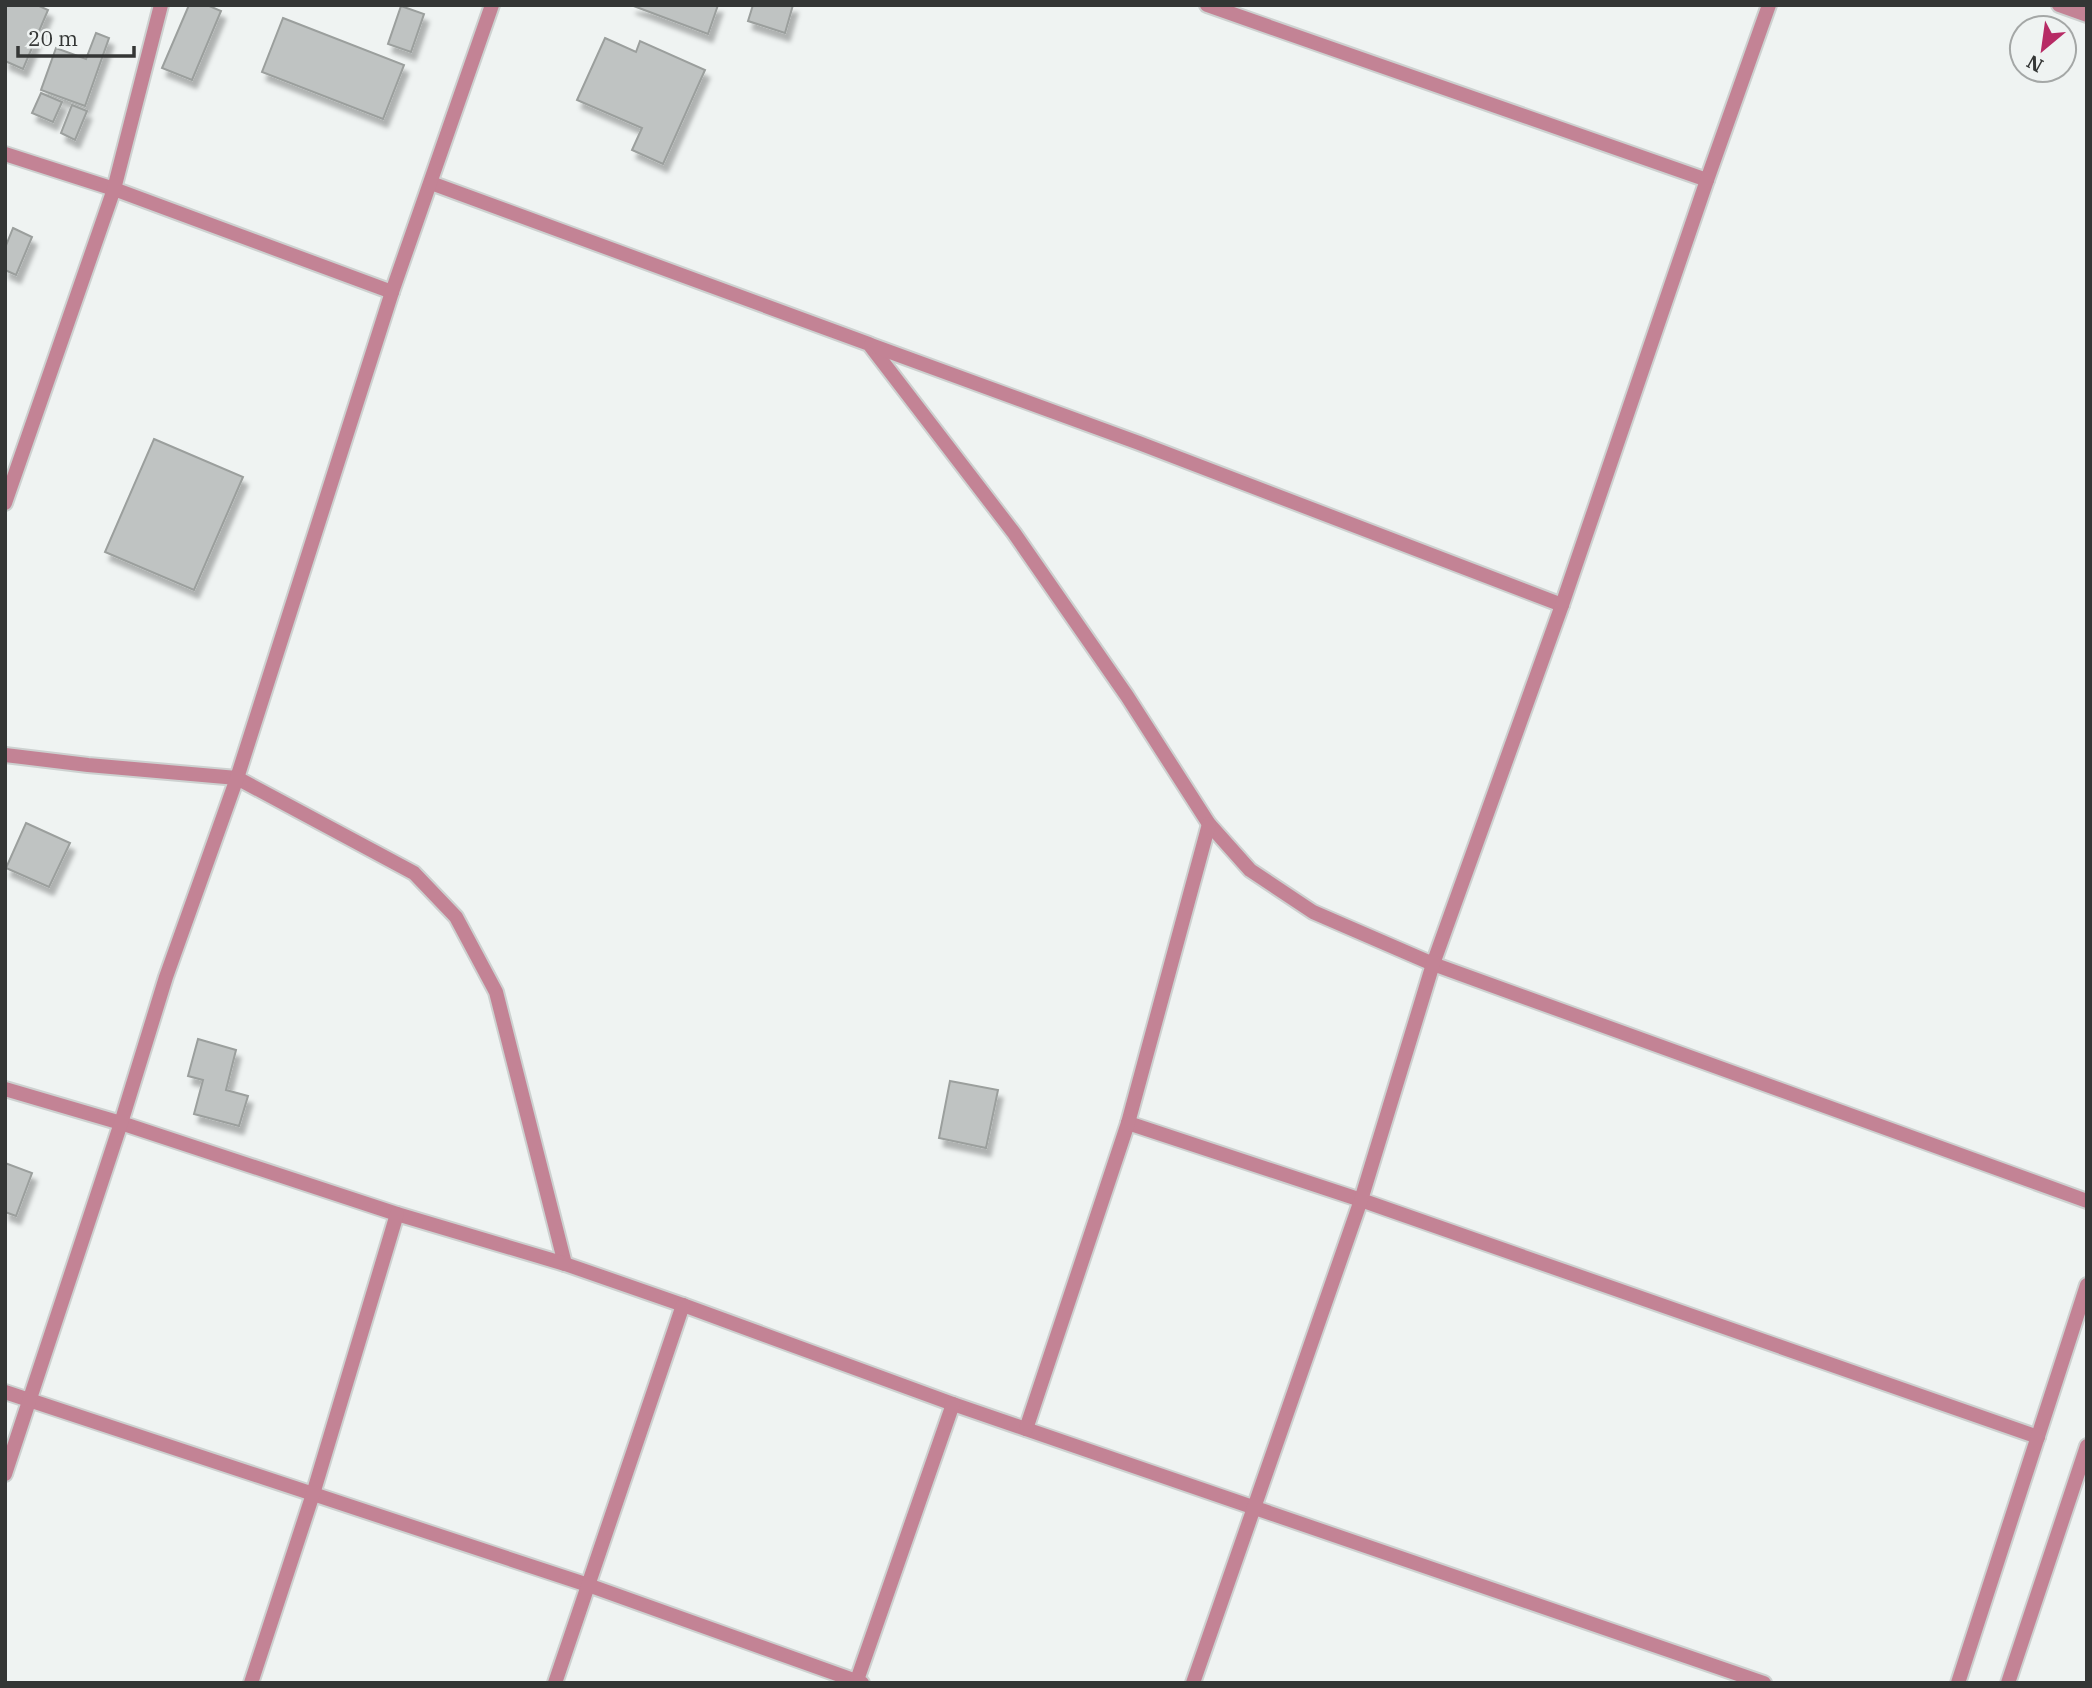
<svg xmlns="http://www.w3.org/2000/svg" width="2092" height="1688" font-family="'IBM Plex Serif',serif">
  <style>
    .building { fill: #bfc3c2; stroke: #9b9f9d; stroke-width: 2; filter: url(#shadow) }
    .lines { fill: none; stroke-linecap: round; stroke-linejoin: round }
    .minor-casing { stroke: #cdd1d0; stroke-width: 18 }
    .tertiary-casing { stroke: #cdd1d0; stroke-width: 18 }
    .minor { stroke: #c38395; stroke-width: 14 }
    .tertiary { stroke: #c38395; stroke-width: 14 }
  </style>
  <defs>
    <filter id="shadow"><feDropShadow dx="4.5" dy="8" stdDeviation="2" flood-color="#0004"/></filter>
  </defs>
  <rect width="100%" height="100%" fill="#eff3f2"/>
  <g class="building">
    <polygon points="5,5 37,5 48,10 23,69 5,61"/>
    <polygon points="189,5 207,5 221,11 192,80 162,68"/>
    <polygon points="631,5 718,5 708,34"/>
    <polygon points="753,5 793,5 785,33 748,21"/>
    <polygon points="401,6 424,14 411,52 388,44"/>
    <polygon points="283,18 404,65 383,119 262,72"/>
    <polygon points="96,33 109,38 85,106 41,90 56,48 86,59"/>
    <polygon points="605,38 636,52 640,41 705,70 663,164 632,150 642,128 577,100"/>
    <polygon points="41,93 62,102 53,122 32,113"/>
    <polygon points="72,105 87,111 75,140 61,133"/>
    <polygon points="13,228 32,237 16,275 5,270 5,248"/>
    <polygon points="154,439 243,477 194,590 105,552"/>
    <polygon points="26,823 70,843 49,887 6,868"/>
    <polygon points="198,1039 236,1050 226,1090 248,1096 239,1126 194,1114 203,1080 188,1076"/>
    <polygon points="950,1081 998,1090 986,1148 939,1138"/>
    <polygon points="5,1163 32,1173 16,1216 5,1212"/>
  </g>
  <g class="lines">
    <g class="minor-casing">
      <g id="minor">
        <polyline points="1207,5 1707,180"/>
        <polyline points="5,154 114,189 392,292"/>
        <polyline points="431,183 869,344 1014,533 1127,696 1209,824 1250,870 1313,912 1433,964 2087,1201"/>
        <polyline points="871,345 1139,443 1562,605"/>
        <polyline points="5,503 114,189 161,5"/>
        <polyline points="5,755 88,765 237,778 414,873 456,917 496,992 565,1264"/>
        <polyline points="5,1089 121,1123 397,1214 565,1264 683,1305 953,1404 1764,1683"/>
        <polyline points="1128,1123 1361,1200 2038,1437"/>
        <polyline points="5,1392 588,1585 862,1683"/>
        <polyline points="1026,1429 1128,1123 1209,824"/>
        <polyline points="5,1474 121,1123 166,977 237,778 392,292 492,5"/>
        <polyline points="251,1683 313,1494 397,1214"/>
        <polyline points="555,1683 683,1305"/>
        <polyline points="856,1683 953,1404"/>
        <polyline points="1193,1683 1361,1200 1433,964 1562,605 1707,180 1769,5"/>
      </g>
    </g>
    <g class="tertiary-casing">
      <g id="tertiary">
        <polyline points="2059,5 2087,15"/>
        <polyline points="1958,1683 2087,1285"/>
        <polyline points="2008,1683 2087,1446"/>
      </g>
    </g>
    <use href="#minor" class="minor"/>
    <use href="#tertiary" class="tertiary"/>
  </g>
  <rect width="2092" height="1688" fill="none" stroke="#343635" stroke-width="14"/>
  <g transform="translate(2043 49) rotate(209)"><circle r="33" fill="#eff3f2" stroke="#a4a7a6" stroke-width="2"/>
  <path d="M0-5L12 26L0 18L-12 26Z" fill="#b72b65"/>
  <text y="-10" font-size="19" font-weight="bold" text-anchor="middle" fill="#343635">N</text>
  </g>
  <path d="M18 46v10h116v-10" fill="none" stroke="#343635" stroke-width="3.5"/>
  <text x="28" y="46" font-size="21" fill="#343635" stroke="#eff3f2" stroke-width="5" paint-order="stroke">20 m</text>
</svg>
